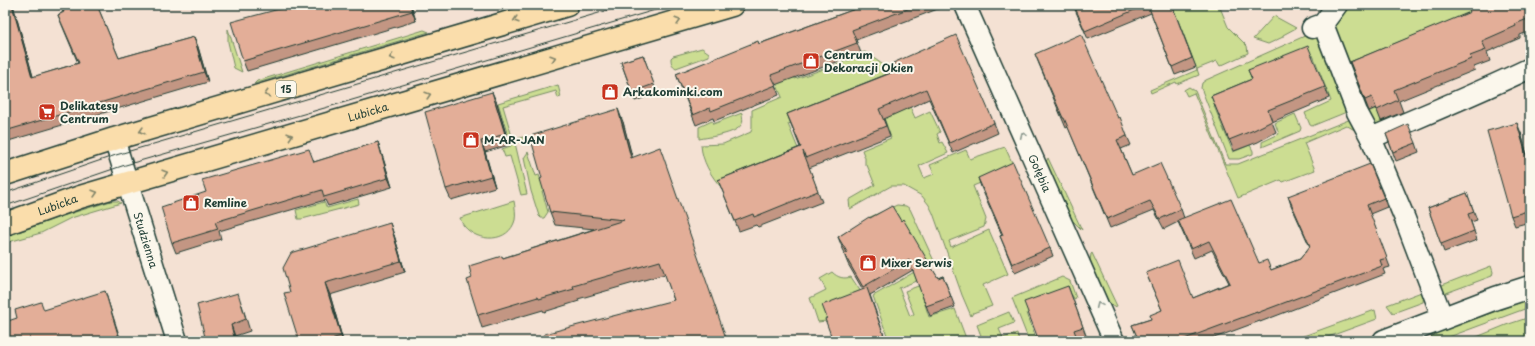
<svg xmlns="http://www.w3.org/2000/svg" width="1535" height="346" font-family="'Playpen Sans',sans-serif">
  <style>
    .green { fill: #ccdd92; stroke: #768d63 }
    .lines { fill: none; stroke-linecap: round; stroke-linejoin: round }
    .street-casing { stroke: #1f3d34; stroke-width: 23 }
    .secondary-casing { stroke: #1f3d34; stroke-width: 25 }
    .primary-casing { stroke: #1f3d34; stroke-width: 25 }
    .street { stroke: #fbf7ec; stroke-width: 20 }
    .secondary { stroke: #fbf7ec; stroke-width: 22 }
    .primary { stroke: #faddab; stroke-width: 22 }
    .tram { stroke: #1f3d34; stroke-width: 1 }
    .wall { fill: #c39683; stroke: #1f3d34 }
    .shaded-wall { fill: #9f7a6a; stroke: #1f3d34 }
    .building { fill: #e3ae98; stroke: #1f3d34 }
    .oneway { stroke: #82856a }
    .oneway2 { stroke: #8d9a90 }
    .labels { text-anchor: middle; stroke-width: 4; stroke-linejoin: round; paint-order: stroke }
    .shield { fill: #fbf7ec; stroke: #61756b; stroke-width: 1 }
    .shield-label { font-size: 10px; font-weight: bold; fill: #1f3d34 }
    .poi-label { font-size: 11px; font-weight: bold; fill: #1f3d34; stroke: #fbf7ec; text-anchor: start }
    .street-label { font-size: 11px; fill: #1f3d34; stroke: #fbf7ec }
  </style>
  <rect width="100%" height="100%" fill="#f4e1d3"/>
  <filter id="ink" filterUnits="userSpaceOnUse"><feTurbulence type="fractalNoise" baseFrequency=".025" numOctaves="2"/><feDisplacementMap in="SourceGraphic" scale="8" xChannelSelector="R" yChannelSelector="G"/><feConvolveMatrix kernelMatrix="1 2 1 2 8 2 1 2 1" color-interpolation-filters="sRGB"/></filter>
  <g filter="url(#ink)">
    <g class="green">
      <polygon points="1171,5 1219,5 1228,27 1247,46 1248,53 1220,66 1217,61 1197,69 1199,75 1177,84 1176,82 1151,93 1150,90 1197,70"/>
      <polygon points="1347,5 1487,5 1469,13 1473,23 1353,73 1368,112 1384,105 1391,118 1389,123 1380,125 1367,119 1334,27"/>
      <polygon points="1274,16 1296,28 1283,35 1283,37 1268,44 1253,39"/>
      <polygon points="228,29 242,72 234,68 228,42"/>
      <polygon points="424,30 429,32 254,84 257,81"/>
      <polygon points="1307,35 1320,37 1349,111 1312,126 1310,125 1305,113 1331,101 1313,55 1251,80 1255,90 1214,106 1233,152 1250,145 1253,151 1253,154 1239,159 1229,159 1201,88 1202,83 1206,80"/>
      <path d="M702 48 709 53V56L676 68C672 65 671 64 671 58L673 56Z"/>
      <path d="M761 48 786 53 795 79 861 56V53L865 52 896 74 915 118 930 111 940 132 937 134 940 143 942 142 948 153 919 166 924 178 934 174 930 165 966 150 970 159 1005 147 1015 169 973 186 986 219 984 227 949 241 951 247 989 230 1008 274 983 285 992 306 973 313 971 316 962 295 933 213 929 205 922 196 904 186H891L850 209 849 200 875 185 867 165H865V158L862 150 891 138 874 90 788 124 801 156 721 187C711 176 702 161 701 145L723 144 751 132 752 127V110L782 97Z"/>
      <polygon points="558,85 561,97 558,98 556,91 503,106 513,140 523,137 524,140 515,143 527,194 521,195 510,156 505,157 502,149 511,146 498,103"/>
      <polygon points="1189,87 1195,91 1225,164 1238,164 1351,119 1358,132 1346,125 1304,143 1315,170 1283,182 1281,180 1238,198 1194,93 1187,96 1184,90"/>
      <path d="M742 113C742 117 744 122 741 125 736 134 709 137 699 139V127L712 121 713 124Z"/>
      <polygon points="1295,114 1301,128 1300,131 1262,147 1262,142 1279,134 1275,123"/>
      <polygon points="528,152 536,176 539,175 544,190 542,191 548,212 544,218 541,218 539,216 531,191 524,158"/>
      <polygon points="1048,158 1082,230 1072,220 1046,162"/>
      <polygon points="358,199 359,204 302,219 298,219 296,210 324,202 327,208"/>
      <polygon points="111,201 118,201 121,203 71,218 41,233 5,243 5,237 59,217"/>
      <path d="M514 201C515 207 516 214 515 220 509 243 478 243 464 226 462 224 461 220 460 218Z"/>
      <path d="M897 205 906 206 910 209 934 261C934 277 912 282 899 288L910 316 914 314 905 291 942 277 945 286 922 295 929 317 955 309 967 341H889L873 296 916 271 904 228 897 214 874 226 868 218Z"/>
      <polygon points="1092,253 1117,306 1114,307 1109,304 1090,260 1091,254"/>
      <polygon points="1491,266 1493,272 1492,276 1446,293 1437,287"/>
      <path d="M832 272C838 278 844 279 851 277L865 298 863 303 825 318 826 321 818 322 810 298 826 290 820 279Z"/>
      <polygon points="1062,277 1070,281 1076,298 1074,299 1072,295 1027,313 1036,338 1029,341 1012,298"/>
      <polygon points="1424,291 1423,302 1393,313 1387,305"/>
      <polygon points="1530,299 1530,307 1438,341 1431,341 1432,334"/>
      <polygon points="1375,310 1377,319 1317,341 1299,341 1298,338"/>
      <polygon points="1009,312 1014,323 999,329 1003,338 1017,333 1019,341 983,341 977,325"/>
      <polygon points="1530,317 1530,341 1467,341 1506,325"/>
    </g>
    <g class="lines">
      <g class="street-casing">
        <g id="street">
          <path id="s1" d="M965 5 1114 341"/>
          <path d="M1323 24 1357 112 1371 138C1424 115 1478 93 1530 68"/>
          <polyline points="1312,28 1323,24 1337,5"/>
          <polyline points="1371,138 1405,219 1443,319"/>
          <path id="s2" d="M114 139 177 341"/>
        </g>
      </g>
      <g class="secondary-casing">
        <polyline id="secondary" points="1384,341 1496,298 1530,287"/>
      </g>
      <g class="primary-casing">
        <g id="primary">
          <polyline points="5,174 114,139 567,5"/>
          <path id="s3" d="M5 224 80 197 732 5"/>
        </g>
      </g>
      <use href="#street" class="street"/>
      <use href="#secondary" class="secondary"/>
      <use href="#primary" class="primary"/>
      <g class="tram">
        <polyline points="5,193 116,155 626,5"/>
        <polyline points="5,206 122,166 342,103 672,5"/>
      </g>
    </g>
    <g class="wall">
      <polygon points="5,5 13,5 33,77 78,63 62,25 58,15 63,12 60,5 97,5 119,58 194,37 198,47 208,82 5,142"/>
      <polygon points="411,5 416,21 247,71 243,61"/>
      <polygon points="866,5 943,5 943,7 856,40 861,53 775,85 779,95 714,121 713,118 696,125 676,74"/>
      <polygon points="1073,5 1172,5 1196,67 1175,75 1151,13 1088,39"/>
      <polygon points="1467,5 1530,5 1530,31 1520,35 1520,38 1487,52 1490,61 1474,67 1475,70 1399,101 1403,112 1381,121 1376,108 1369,111 1350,62 1470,13"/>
      <polygon points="1035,54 1118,118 1127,136 1131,145 1121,149 1132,175 1181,209 1184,218 1259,263 1271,270 1300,259 1310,247 1291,205 1288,196 1384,198 1387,207 1370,214 1390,267 1383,269 1385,274 1260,322 1260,321 1206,341 1139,341 1132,325 1151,319 1162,310 1146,273 1193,298 1229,283 1212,250 1194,258 1178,222 1164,229 1154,210 1110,228 1068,127 1066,128 1039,64"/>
      <polygon points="643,55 657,93 635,101 621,62"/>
      <polygon points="893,63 994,123 998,133 953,153 929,99 884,119 890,136 809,168 822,202 758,227 756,225 739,231 718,180 800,147 787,114 895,71"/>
      <polygon points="1248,70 1325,87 1329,98 1272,122 1276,132 1258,142 1234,151 1211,96 1252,79"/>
      <polygon points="497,103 509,145 485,152 495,187 451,200 446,189"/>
      <polygon points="623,122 632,158 674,300 665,274 578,299 579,301 544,312 543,310 482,328 478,315 472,278 503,258 594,229 555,225 550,212 542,178"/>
      <polygon points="1521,133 1530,166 1530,222 1515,226 1511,216"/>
      <polygon points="1386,134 1416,143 1419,152 1396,161"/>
      <polygon points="378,142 392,187 328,206 325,200 219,231 221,239 176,253 172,243 314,162"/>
      <polygon points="978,178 1050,248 1053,256 1015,273 1000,236 1002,235 981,187"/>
      <polygon points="1467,193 1477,220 1471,222 1477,240 1444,252 1428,208"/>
      <polygon points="870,218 901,221 938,278 943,276 955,307 930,316 913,270 870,295 886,341 833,341 827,318 863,290 848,264 844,254 845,253 842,247 838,237"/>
      <polygon points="394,235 405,272 330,295 343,341 299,341 290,292"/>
      <polygon points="1068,286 1087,338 1080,341 1039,341"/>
      <polygon points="242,305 250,331 235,336 236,341 206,341"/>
    </g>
    <g class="shaded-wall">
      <polygon points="12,5 13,5 36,87 32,77"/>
      <polygon points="410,5 411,5 416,21 412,11"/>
      <polygon points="194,37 198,47 208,82 204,72"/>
      <polygon points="492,92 497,103 509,145 505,134"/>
      <polygon points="618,109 623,122 636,171 631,158"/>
      <polygon points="1517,123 1521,133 1530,166 1530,169"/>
      <polygon points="481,141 485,152 495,187 491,176"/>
      <polygon points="378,142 381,152 392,187 388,178"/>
      <polygon points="390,223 394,235 405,272 401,261"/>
      <polygon points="325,283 330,295 343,341 341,336"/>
      <polygon points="105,291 109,304 121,341 120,341"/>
      <polygon points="231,325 235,336 236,341 235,341"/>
    </g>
    <g class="building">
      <polygon points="5,5 12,5 32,77 79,63 58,15 64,12 61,5 97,5 119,58 194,37 204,72 5,131"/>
      <polygon points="294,5 410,5 412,11 243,61 231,22"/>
      <polygon points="866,5 918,5 852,30 857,43 771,75 776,85 711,111 710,108 693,115 676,74 758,41 759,44"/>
      <polygon points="1074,5 1146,5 1085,31"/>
      <polygon points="1148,5 1172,5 1192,58 1172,67"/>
      <polygon points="1467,5 1530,5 1530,18 1515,24 1516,26 1482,41 1486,50 1470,56 1471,59 1394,90 1398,100 1377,110 1372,97 1365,100 1350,62 1470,12"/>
      <polygon points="1081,34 1118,118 1120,117 1127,136 1117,140 1132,175 1160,163 1181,209 1160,219 1150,201 1107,219 1064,118 1063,118 1035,54"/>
      <polygon points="956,35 994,123 949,143 926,89 879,109 886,126 805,158 803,151 818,191 754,217 753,214 735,221 718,180 801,147 787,114 896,71 893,63"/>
      <polygon points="1308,46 1325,87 1268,110 1272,121 1254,130 1229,140 1211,96 1252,79 1248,70"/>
      <polygon points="643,55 654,84 632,92 621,62"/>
      <polygon points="492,92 505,134 481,141 491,176 446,189 425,112"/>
      <polygon points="618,109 631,158 660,147 727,341 546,341 544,334 674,300 660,261 573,286 574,289 539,299 538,297 478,315 467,280 472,278 469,266 502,256 503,258 624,220 550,212 540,179 542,178 530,136"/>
      <polygon points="1517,123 1530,169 1530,214 1527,211 1511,216 1487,131"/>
      <polygon points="1408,124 1416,143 1393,152 1386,134"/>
      <polygon points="378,142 388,178 324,197 322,190 215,222 218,229 172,243 161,207 206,192 202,180 309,149 314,162"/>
      <polygon points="1013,162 1050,248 1012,264 1000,236 1003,235 978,178"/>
      <polygon points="1370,164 1384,198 1367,205 1387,258 1380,260 1382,266 1257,313 1257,312 1179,341 1139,341 1132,325 1151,319 1150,315 1162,310 1146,273 1178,260 1193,298 1230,283 1209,241 1191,249 1178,220 1231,199 1259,263 1267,260 1271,270 1300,259 1310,246 1288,196"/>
      <polygon points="1467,193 1474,212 1468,214 1474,231 1441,244 1428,208"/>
      <polygon points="892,206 901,221 903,219 938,278 943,276 951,297 926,306 909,260 863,287 844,254 847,252 838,237 869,217 870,218"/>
      <polygon points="390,223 401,261 325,283 341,336 324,341 299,341 284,293 290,292 283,268 291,253"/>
      <polygon points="1068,286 1083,327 1074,330 1078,341 1039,341 1024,302"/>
      <polygon points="867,288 884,336 873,340 873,341 833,341 825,319 827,318 822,305"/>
      <polygon points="105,291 120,341 5,341 5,322 17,318 15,310 41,302 44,310"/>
      <polygon points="238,293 246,319 231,325 235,341 206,341 197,305"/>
      <polygon points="954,338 955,341 946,341"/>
    </g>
    <defs><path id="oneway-chevron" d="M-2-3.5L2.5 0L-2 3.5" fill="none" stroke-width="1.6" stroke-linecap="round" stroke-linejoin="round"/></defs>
    <g class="oneway">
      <use href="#oneway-chevron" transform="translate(516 20) rotate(163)"/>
      <use href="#oneway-chevron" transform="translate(678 21) rotate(-16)"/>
      <use href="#oneway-chevron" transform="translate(392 57) rotate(163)"/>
      <use href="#oneway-chevron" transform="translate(553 58) rotate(-17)"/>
      <use href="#oneway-chevron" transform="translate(267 94) rotate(164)"/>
      <use href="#oneway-chevron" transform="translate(428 95) rotate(-17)"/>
      <use href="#oneway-chevron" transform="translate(142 131) rotate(164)"/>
      <use href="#oneway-chevron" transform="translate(290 136) rotate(-16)"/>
      <use href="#oneway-chevron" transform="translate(165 173) rotate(-16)"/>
      <use href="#oneway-chevron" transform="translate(95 193) rotate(-16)"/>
    </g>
    <g class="oneway2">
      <use href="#oneway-chevron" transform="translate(1023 135) rotate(-114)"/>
      <use href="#oneway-chevron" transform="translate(1099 305) rotate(-114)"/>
    </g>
  </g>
  <defs>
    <g id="shop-square" transform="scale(0.9)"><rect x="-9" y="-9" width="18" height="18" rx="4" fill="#c8321e" stroke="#fbf7ec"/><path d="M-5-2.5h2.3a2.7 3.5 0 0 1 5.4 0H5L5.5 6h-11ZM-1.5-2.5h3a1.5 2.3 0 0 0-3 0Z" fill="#fff"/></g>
    <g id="supermarket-square" transform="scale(0.9)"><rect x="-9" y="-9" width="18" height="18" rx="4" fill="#c8321e" stroke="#fbf7ec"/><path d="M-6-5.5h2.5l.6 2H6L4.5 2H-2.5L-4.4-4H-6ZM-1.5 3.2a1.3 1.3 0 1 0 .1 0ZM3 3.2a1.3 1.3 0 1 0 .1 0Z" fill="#fff"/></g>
  </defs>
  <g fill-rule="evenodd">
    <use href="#shop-square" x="811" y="61"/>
    <use href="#shop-square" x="610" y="92"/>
    <use href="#supermarket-square" x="47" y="112"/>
    <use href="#shop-square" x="471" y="140"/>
    <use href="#shop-square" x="191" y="203"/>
    <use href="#shop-square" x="868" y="263"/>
  </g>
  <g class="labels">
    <rect class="shield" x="276" y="81" width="20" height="16" rx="3"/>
    <g class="shield-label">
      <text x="286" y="93">15</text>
    </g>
    <g class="poi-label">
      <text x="824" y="59">Centrum<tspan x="824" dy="13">Dekoracji Okien</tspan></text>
      <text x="623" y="96">Arkakominki.com</text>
      <text x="60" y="110">Delikatesy<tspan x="60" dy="13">Centrum</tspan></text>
      <text x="484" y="144">M-AR-JAN</text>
      <text x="204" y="207">Remline</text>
      <text x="881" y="267">Mixer Serwis</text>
    </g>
    <g class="street-label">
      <text dy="4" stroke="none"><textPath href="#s3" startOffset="380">Lubicka</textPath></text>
      <text dy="4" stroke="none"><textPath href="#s1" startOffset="184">Gołębia</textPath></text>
      <text dy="4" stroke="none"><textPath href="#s3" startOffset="56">Lubicka</textPath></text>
      <text dy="4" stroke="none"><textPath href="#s2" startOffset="106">Studzienna</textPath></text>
    </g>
  </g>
  <rect width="1535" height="346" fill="none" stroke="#fbf7ec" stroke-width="20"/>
  <rect x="10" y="10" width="1515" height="326" fill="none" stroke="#1f3d34" stroke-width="1.5" filter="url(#ink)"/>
</svg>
